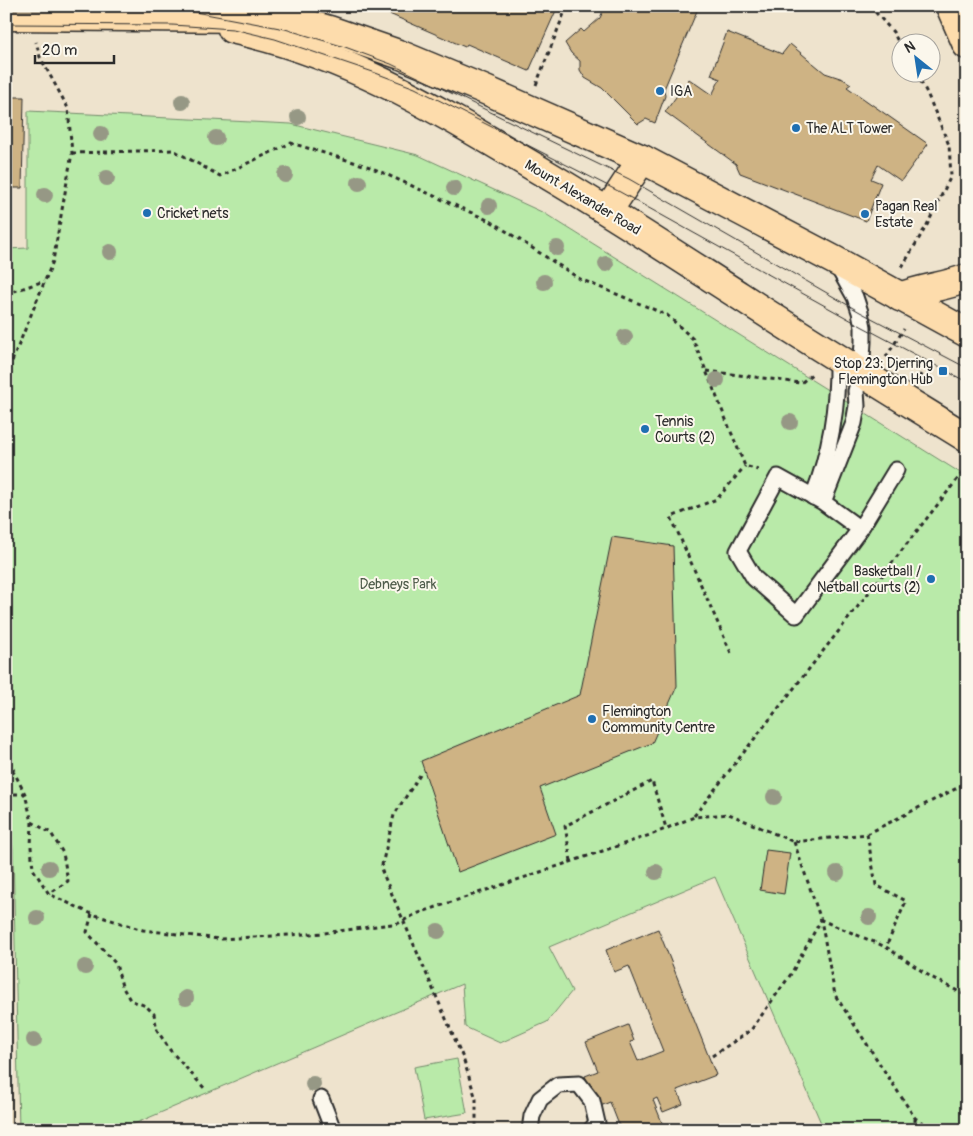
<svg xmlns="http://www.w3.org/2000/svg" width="973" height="1136" font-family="Pangolin,sans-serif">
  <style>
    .built { fill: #e4d5b7 }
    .green { fill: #b9eaa9; stroke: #728a6a }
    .building { fill: #ceb384; stroke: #2b2b2b }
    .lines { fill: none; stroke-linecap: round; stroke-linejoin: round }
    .service-casing { stroke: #2b2b2b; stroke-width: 19 }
    .primary-casing { stroke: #2b2b2b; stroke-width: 31 }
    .motorway-casing { stroke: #2b2b2b; stroke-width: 31 }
    .path { stroke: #2b2b2b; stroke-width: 3; stroke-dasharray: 4 4; stroke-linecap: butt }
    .service { stroke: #fbf7ec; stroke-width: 15 }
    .primary { stroke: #fddcac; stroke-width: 28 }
    .motorway { stroke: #fddcac; stroke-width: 28 }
    .tram { stroke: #2b2b2b; stroke-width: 1 }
    .tree { fill: #969885 }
    .poi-dot { fill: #1f6fb2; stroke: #fbf7ec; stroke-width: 2 }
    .labels { text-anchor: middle; stroke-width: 4; stroke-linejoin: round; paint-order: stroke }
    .poi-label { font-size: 14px; fill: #2b2b2b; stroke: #fbf7ec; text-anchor: start }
    .street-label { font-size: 14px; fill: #2b2b2b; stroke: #fbf7ec }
    .park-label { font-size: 14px; fill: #4e5b4a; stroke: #fbf7ec }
  </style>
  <rect width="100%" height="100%" fill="#eee3cd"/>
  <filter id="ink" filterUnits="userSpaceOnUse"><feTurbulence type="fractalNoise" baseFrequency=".02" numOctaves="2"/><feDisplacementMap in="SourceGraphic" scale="10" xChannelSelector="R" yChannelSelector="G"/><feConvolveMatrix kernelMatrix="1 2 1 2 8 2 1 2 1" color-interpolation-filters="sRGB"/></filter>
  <g filter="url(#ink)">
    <rect class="built" x="6" y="849" width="7" height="281"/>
    <g class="green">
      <polygon points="28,111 291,124 418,155 544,213 967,477 967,1130 824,1130 715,877 549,947 572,991 547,1022 500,1043 465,1027 462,984 120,1130 19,1130 13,849 6,790 6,249 28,248"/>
      <polygon points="457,1059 467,1113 424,1120 414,1067"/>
    </g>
    <g class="building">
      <polygon points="371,6 558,6 529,71 467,44 465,47"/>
      <polygon points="590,6 699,6 664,89 665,96 655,123 646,119 638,124 602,88 585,78 580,70 580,61 571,53 565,43 581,29 584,32 600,18 603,11"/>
      <polygon points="727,32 782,54 790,44 825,73 843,79 851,84 847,87 928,144 901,181 878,165 871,179 881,183 866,221 740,173 736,164 665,112 689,79 712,95 720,79 711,75"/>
      <polygon points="6,97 24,97 22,188 6,188"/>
      <polygon points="612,537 673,546 677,686 652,743 540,788 556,834 458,872 421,761 580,695"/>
      <polygon points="766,850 790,853 784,894 760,890"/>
      <polygon points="658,929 716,1075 677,1090 683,1104 663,1112 657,1098 653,1100 665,1130 621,1130 610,1102 598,1107 585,1076 598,1071 586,1042 628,1025 634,1041 630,1042 638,1061 663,1051 629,966 614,972 606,950"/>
    </g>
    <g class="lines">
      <g class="service-casing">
        <g id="service">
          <path d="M813 497C830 453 838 405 837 358"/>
          <polyline points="823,502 778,477 738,551 754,578 796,615 860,529 823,502 854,423 857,406 856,391 861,373 863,342 863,327 860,312 855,297 837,265"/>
          <polyline points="860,529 896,470"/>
          <polyline points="321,1099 333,1130"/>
          <polyline points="530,1130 532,1116 540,1099 558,1085 579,1084 592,1101 597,1123 591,1130"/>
        </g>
      </g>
      <g class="primary-casing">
        <g id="primary">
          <polyline points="6,16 256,18 307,24 329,30 401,55 483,89 642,159 834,260 967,333"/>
          <path d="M232 29C352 55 443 113 546 174 612 213 676 255 740 296 815 345 891 391 967 438"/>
          <polyline points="608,211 642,159"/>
        </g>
      </g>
      <g class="motorway-casing">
        <g id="motorway">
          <polyline points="950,6 967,45"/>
          <path d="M900 297C922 288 945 287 967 278"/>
        </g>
      </g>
      <g class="path">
        <polyline points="870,6 893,32 900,45"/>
        <polyline points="536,85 567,6"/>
        <polyline points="72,153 173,150 220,176 291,143 370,167 492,222 580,279 667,315 693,339 745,466 758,470"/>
        <polyline points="902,267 927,225 951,176 949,145 927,93 916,72"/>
        <polyline points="6,294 44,281"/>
        <polyline points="886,357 904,329"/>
        <polyline points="707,371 801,383 812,374"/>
        <polyline points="919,375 932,379"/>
        <polyline points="6,376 53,261 72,153 68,108 40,57 36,42"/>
        <polyline points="731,653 671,517 717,499 745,466"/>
        <polyline points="6,754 14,771"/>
        <polyline points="6,765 15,774 25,794 32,822 31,847 33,869 49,894 92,914 143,930 220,939 324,933 399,923 416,914 653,834 694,817 729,814 794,842 867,834 967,783"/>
        <polyline points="420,775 394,815 381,869 463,1058 476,1099 476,1130"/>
        <polyline points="6,794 25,794"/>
        <polyline points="694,816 967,467"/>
        <polyline points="32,822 51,833 63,853 68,881 49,894"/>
        <polyline points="867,834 876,885 906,901 886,947 931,977 967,996"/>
        <polyline points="794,842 821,920 835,995 915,1118 934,1130"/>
        <polyline points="571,861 565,826 652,781 666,828"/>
        <polyline points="92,914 87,932 116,964 122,986 130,1000 146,1006 154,1014 157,1030 170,1050 206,1090"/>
        <polyline points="712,1056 751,1030 791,974 821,920 886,947"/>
        <polyline points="915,1130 915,1119"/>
      </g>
      <use href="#service" class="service"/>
      <use href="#primary" class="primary"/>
      <use href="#motorway" class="motorway"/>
      <g class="tram">
        <polyline points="6,10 172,10 195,12 285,29 345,47 391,64 629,179 860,312 967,368"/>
        <polyline points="6,24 172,25 233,29 275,39 373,72 415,88 620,192 863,327 967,382"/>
      </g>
    </g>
    <g class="tree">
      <circle cx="182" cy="102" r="8"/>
      <circle cx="298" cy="117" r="8"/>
      <circle cx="101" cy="134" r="8"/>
      <circle cx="216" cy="138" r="8"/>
      <circle cx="285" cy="175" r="8"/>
      <circle cx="107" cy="178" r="8"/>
      <circle cx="359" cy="183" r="8"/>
      <circle cx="454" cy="188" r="8"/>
      <circle cx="45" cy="195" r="8"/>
      <circle cx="489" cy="206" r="8"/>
      <circle cx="557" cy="248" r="8"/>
      <circle cx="110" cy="252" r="8"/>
      <circle cx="606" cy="264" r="8"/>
      <circle cx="544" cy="282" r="8"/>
      <circle cx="625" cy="337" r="8"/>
      <circle cx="717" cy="380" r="8"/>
      <circle cx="790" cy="422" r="8"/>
      <circle cx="774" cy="797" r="8"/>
      <circle cx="49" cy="868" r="8"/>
      <circle cx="656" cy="872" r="8"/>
      <circle cx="837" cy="873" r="8"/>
      <circle cx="869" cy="917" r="8"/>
      <circle cx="37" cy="918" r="8"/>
      <circle cx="438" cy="931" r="8"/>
      <circle cx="85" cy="967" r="8"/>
      <circle cx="186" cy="998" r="8"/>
      <circle cx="34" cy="1040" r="8"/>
      <circle cx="313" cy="1084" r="8"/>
    </g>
  </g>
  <g class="poi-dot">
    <circle cx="660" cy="91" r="5"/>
    <circle cx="796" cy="128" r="5"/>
    <circle cx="147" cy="213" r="5"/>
    <circle cx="865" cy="214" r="5"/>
    <rect x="938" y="366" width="10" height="10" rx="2.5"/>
    <circle cx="645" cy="429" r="5"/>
    <circle cx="931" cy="579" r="5"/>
    <circle cx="592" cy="719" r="5"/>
  </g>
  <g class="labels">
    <g class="poi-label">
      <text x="670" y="96">IGA</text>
      <text x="806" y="133">The ALT Tower</text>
      <text x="875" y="211">Pagan Real<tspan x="875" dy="16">Estate</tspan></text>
      <text x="157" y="218">Cricket nets</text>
      <text x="933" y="368" text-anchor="end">Stop 23: Djerring<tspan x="933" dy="16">Flemington Hub</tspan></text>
      <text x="655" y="426">Tennis<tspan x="655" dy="16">Courts (2)</tspan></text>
      <text x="921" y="576" text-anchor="end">Basketball /<tspan x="921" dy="16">Netball courts (2)</tspan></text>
      <text x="602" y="716">Flemington<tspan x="602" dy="16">Community Centre</tspan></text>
    </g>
    <g class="street-label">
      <text transform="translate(583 197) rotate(31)" y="5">Mount Alexander Road</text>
    </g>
    <g class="park-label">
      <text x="398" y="589">Debneys Park</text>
    </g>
  </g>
  <rect width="973" height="1136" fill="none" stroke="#fbf7ec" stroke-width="25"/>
  <rect x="12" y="12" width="948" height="1111" fill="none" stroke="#2b2b2b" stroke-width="2" filter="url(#ink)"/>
  <g transform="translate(916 58) rotate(330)"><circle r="24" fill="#fbf7ec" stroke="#a8a59f"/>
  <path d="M0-4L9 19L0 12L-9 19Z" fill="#1f6fb2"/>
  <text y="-8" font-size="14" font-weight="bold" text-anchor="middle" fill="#2b2b2b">N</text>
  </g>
  <path d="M35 55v8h79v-8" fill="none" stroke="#2b2b2b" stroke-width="2.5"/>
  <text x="42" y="55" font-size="15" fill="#2b2b2b" stroke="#fbf7ec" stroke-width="4" paint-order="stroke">20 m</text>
</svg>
